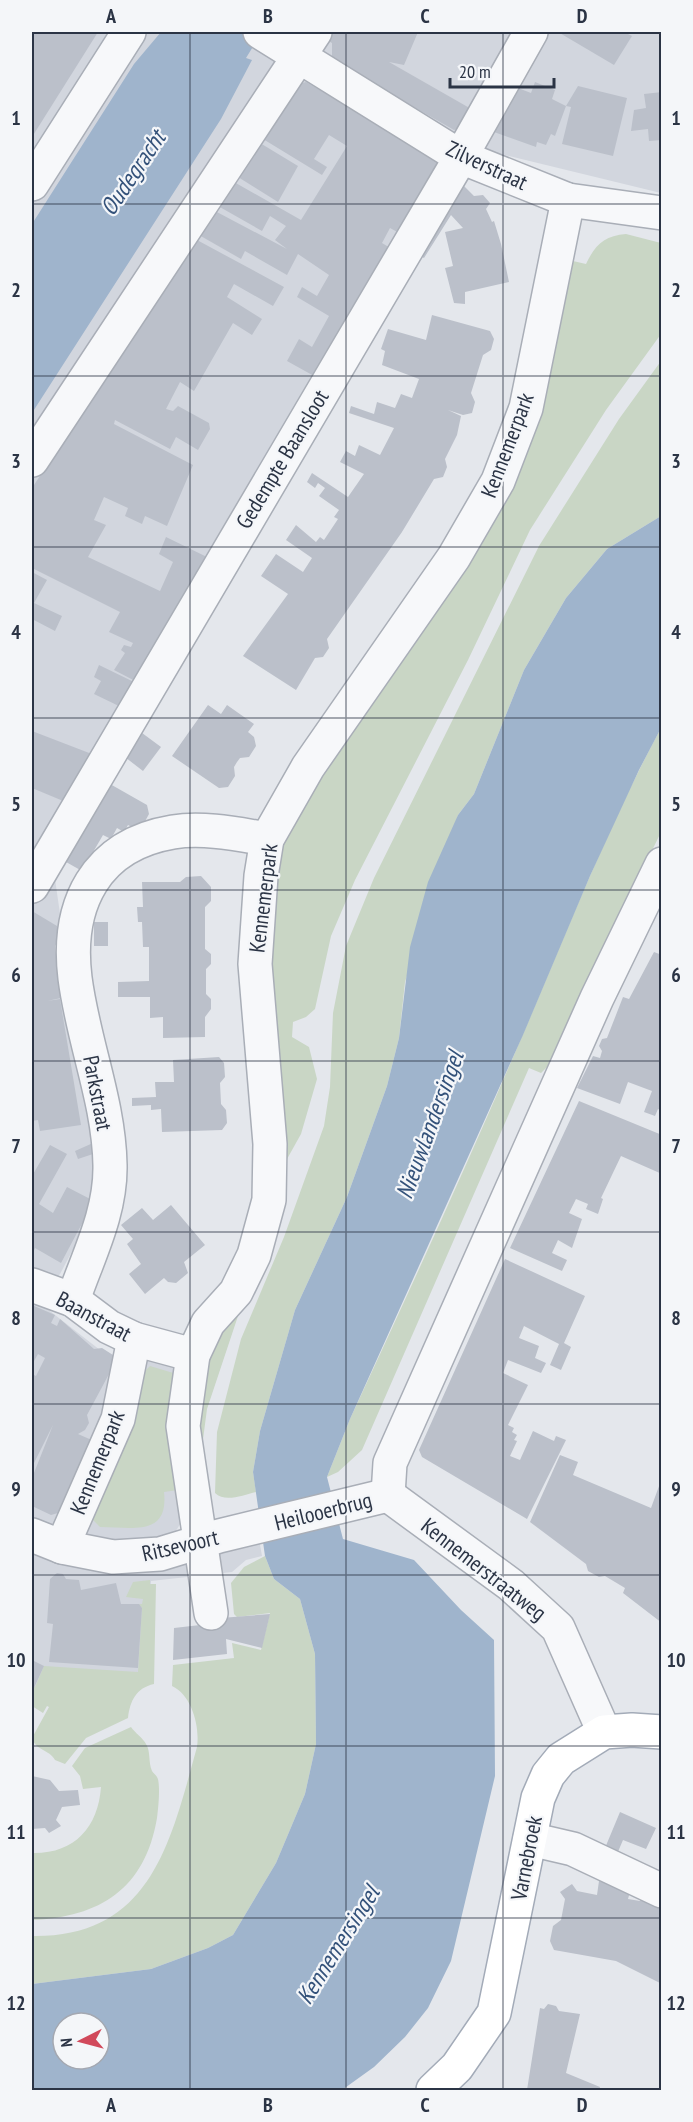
<svg xmlns="http://www.w3.org/2000/svg" width="693" height="2122" font-family="'PT Sans Narrow',sans-serif">
  <style>
    .built { fill: #d2d6de }
    .green { fill: #c9d6c5 }
    .water { fill: #9fb4cc; fill-rule: evenodd }
    .building { fill: #bbc0ca }
    .lines { fill: none; stroke-linecap: round; stroke-linejoin: round }
    .minor-casing { stroke: #a9aeb7; stroke-width: 36 }
    .major-casing { stroke: #a3abb8; stroke-width: 36 }
    .minor { stroke: #f7f8fa; stroke-width: 33 }
    .major { stroke: #fff; stroke-width: 33 }
    .grid { fill: none; stroke: #2b3445; stroke-width: 1.5; stroke-opacity: 0.55 }
    .labels { text-anchor: middle; stroke-width: 4.5; stroke-linejoin: round; paint-order: stroke }
    .street-label { font-size: 22px; fill: #2b3445; stroke: #f4f6f9 }
    .water-label { font-size: 24px; font-style: italic; fill: #34527a; stroke: #f4f6f9 }
    .neatline { fill: none; stroke: #2b3445; stroke-width: 2 }
    .grid-label { font-size: 20px; text-anchor: middle; font-weight: bold; fill: #2b3445 }
  </style>
  <rect width="100%" height="100%" fill="#e4e7ec"/>
  <polygon class="built" points="32,32 661,32 661,193 472,147 50,844 98,1179 94,1210 60,1274 37,1301 118,1364 151,1360 176,1368 182,1521 174,1534 161,1542 44,1554 259,1539 262,1556 246,1560 232,1572 151,1581 143,1676 32,1697"/>
  <g class="green">
    <path d="M626 234 661 243V334L606 410 530 530 468 660 355 880 331 936 315 1009 306 1017 293 1022 292 1037 309 1047 317 1079 301 1134 282 1168 266 945 274 867 290 823 426 614 573 261 586 264C595 245 604 236 626 234Z"/>
    <path d="M661 361V516L607 549 566 598 524 670 474 794 458 815 405 982 399 1038 387 1086 347 1197 295 1310 260 1431 253 1472 256 1492C243 1495 225 1503 215 1493L217 1432 241 1339 284 1237 324 1126 330 1087 333 1013 346 946 374 878 539 546 619 419Z"/>
    <path d="M661 728V832L547 1067 541 1073 529 1068 362 1450 338 1472 327 1477 350 1419C409 1292 468 1163 523 1034 567 931 608 826 661 728Z"/>
    <polygon points="245,1295 207,1409 202,1447 195,1452 211,1349"/>
    <path d="M150 1366 180 1375 178 1490 164 1492C169 1537 132 1527 100 1527L91 1518 142 1374Z"/>
    <path d="M265 1556 274 1579 300 1599 315 1654 316 1744 305 1794 276 1863 233 1935 208 1948 151 1969 32 1984V1936C152 1938 171 1840 197 1747 200 1727 192 1695 172 1686L173 1665 234 1658 232 1643 261 1650 270 1613 237 1617 234 1614 231 1583 244 1567Z"/>
    <path d="M150 1580V1584H156L154 1684C136 1688 130 1701 128 1718L86 1738 65 1764 55 1760C49 1749 36 1751 32 1738L49 1707 47 1706 43 1713 32 1706V1686L35 1687 44 1666 138 1672 142 1608 139 1604H142L143 1599 126 1597 133 1582Z"/>
    <path d="M131 1727C135 1733 143 1738 146 1744 151 1752 148 1762 152 1771 153 1773 156 1775 157 1777 161 1783 158 1811 157 1818 145 1889 100 1917 32 1920V1853C74 1854 98 1828 101 1787L83 1789 80 1776 72 1766 85 1748Z"/>
  </g>
  <g class="water">
    <polygon points="161,32 262,32 246,58 252,60 221,119 32,413 32,224 134,64"/>
    <path d="M661 516V728L639 770 590 876 523 1035 350 1419 327 1477 343 1539 414 1560 461 1610 494 1640 495 1776 451 1961 428 2008 405 2037 374 2067 342 2090H32V1984L151 1969 208 1948 233 1935 276 1863 305 1794 316 1744 315 1654 300 1599 274 1579 265 1556 253 1472 260 1431 295 1310 347 1197 387 1086 399 1038 410 947 428 882 458 815 474 794 524 670 566 598 607 549ZM63 2023H99V2059H63Z"/>
  </g>
  <g class="building">
    <polygon points="32,32 98,32 32,137"/>
    <polygon points="332,32 418,32 404,65 389,62 473,110 463,127 454,130 332,60 332,43 327,40"/>
    <polygon points="558,32 624,32 632,36 614,65"/>
    <polygon points="525,69 527,74 518,88 531,93 535,82 555,90 552,99 566,106 578,86 627,98 613,156 562,144 571,107 566,106 555,136 551,134 546,145 537,142 536,147 494,132"/>
    <polygon points="306,82 442,161 401,234 390,228 382,243 392,249 314,376 287,361 299,339 312,347 329,316 297,297 302,287 317,296 329,275 298,254 287,275 245,251 241,259 199,235 215,211 287,249 275,240 286,226 270,216 262,231 218,206 234,182 301,220 347,146 329,135 314,159 327,167 322,175 263,139 298,84"/>
    <polygon points="662,92 662,140 649,141 648,129 631,131 634,110 646,108 644,94"/>
    <polygon points="260,143 298,166 278,202 238,177"/>
    <polygon points="461,183 474,196 483,195 490,203 486,209 492,222 494,221 501,244 509,282 465,292 465,304 454,303 445,268 453,266 445,232 463,228 451,215 424,258 416,254"/>
    <polygon points="197,240 284,287 273,306 234,284 227,297 262,319 252,335 233,323 194,391 180,382 166,409 173,411 178,406 209,423 210,429 198,450 176,437 170,449 115,420 114,424 193,465 167,526 145,516 142,524 125,516 128,508 104,497 94,520 106,525 88,557 160,591 173,562 159,554 166,537 209,558 139,683 114,670 125,653 121,650 124,645 131,647 133,643 109,632 120,612 32,568 32,488"/>
    <polygon points="432,315 490,331 494,339 491,350 483,355 471,393 475,402 472,413 463,415 448,410 461,416 457,435 445,459 447,467 443,477 434,479 402,532 327,639 329,648 323,657 315,658 296,690 243,656 288,594 261,576 276,554 303,572 312,558 286,540 296,525 316,542 320,537 324,540 338,519 334,517 339,510 319,496 325,488 318,483 315,488 307,482 312,473 348,497 364,474 340,462 346,451 355,456 359,445 380,455 394,428 349,413 351,406 374,414 377,402 395,408 401,394 412,398 419,379 382,365 385,351 381,349 388,329 426,340"/>
    <polygon points="32,572 47,580 34,603 62,616 55,631 32,619"/>
    <polygon points="99,665 136,683 123,708 94,694 101,681 94,677"/>
    <polygon points="208,705 221,714 227,705 254,724 248,732 254,737 256,746 249,757 240,758 237,762 234,767 235,776 228,787 219,788 172,756"/>
    <polygon points="138,730 161,747 143,771 121,754"/>
    <polygon points="32,731 97,756 68,803 32,788"/>
    <polygon points="103,780 147,805 149,814 143,825 134,828 128,825 124,832 117,828 111,839 103,835 82,871 59,858"/>
    <polygon points="201,876 211,887 211,901 205,907 205,949 211,954 211,964 206,969 206,994 211,999 211,1009 205,1017 205,1037 163,1038 163,1017 150,1018 150,997 118,997 118,982 149,981 149,947 143,947 142,922 138,922 137,907 143,907 142,882 180,882 186,877"/>
    <polygon points="32,911 57,926 61,936 55,946 61,998 47,1001 60,999 81,1125 40,1131 38,1120 32,1121 32,960 34,959 32,958"/>
    <rect x="94" y="922" width="14" height="24"/>
    <polygon points="654,952 662,955 662,1111 658,1109 655,1116 644,1112 652,1091 628,1082 620,1104 577,1088 593,1056 600,1058 602,1051 599,1046 602,1039 607,1038 623,997 629,999"/>
    <polygon points="219,1057 224,1063 225,1077 220,1083 221,1104 226,1110 227,1123 222,1130 162,1132 161,1109 151,1110 151,1105 132,1106 132,1098 156,1097 155,1082 174,1082 173,1060"/>
    <polygon points="579,1101 662,1135 662,1174 621,1156 601,1198 603,1199 598,1214 586,1209 588,1204 576,1199 569,1213 582,1219 572,1248 558,1240 552,1253 567,1260 562,1271 510,1248"/>
    <polygon points="93,1143 93,1154 78,1159 75,1151"/>
    <polygon points="50,1145 67,1154 39,1204 53,1213 67,1187 94,1201 61,1263 35,1248 32,1255 32,1176"/>
    <polygon points="171,1205 205,1245 184,1262 188,1273 176,1283 168,1282 164,1278 145,1294 129,1274 141,1264 127,1244 133,1239 121,1225 142,1208 153,1220"/>
    <polygon points="505,1259 585,1296 564,1343 571,1347 561,1370 550,1365 559,1344 524,1326 519,1338 539,1346 535,1358 546,1363 541,1373 508,1360 503,1373 528,1385 508,1425 514,1428 512,1432 517,1435 514,1440 517,1441 510,1456 520,1460 533,1431 554,1441 556,1436 566,1440 527,1519 422,1457 419,1450"/>
    <polygon points="32,1305 55,1315 51,1323 57,1326 60,1319 94,1349 102,1348 113,1355 116,1361 87,1415 89,1423 85,1430 78,1434 94,1441 58,1513 51,1515 32,1506 32,1478 53,1425 32,1467 32,1374 36,1376 45,1358 38,1354 34,1361 32,1360"/>
    <polygon points="560,1455 578,1462 573,1475 651,1508 662,1478 662,1623 623,1593 625,1588 605,1576 599,1577 588,1571 586,1564 530,1522"/>
    <polygon points="57,1573 63,1574 66,1579 79,1580 81,1590 116,1583 121,1604 139,1604 142,1608 138,1668 49,1662 53,1624 47,1623 50,1579"/>
    <polygon points="270,1614 262,1648 226,1639 227,1654 173,1660 174,1628 209,1624 208,1619"/>
    <polygon points="32,1660 44,1666 34,1688 32,1686"/>
    <polygon points="32,1776 50,1780 59,1791 78,1790 80,1805 62,1807 56,1820 61,1826 49,1833 45,1828 32,1829"/>
    <polygon points="620,1812 656,1828 646,1849 623,1840 617,1854 605,1848"/>
    <polygon points="599,1881 631,1888 628,1899 640,1901 643,1895 662,1904 662,1984 616,1961 554,1950 550,1941 553,1926 561,1920 565,1899 560,1892 572,1884 577,1891 597,1895"/>
    <polygon points="548,2004 556,2006 559,2011 580,2014 566,2073 600,2087 599,2090 527,2090 540,2008 544,2009"/>
  </g>
  <g class="lines">
    <g class="minor-casing">
      <g id="minor">
        <polyline points="260,32 461,157 568,200 662,213"/>
        <polyline points="32,184 129,32"/>
        <polyline points="32,460 315,32"/>
        <polyline points="32,886 455,167 531,32"/>
        <polyline points="32,1285 73,1300 109,1327 134,1339 193,1355"/>
        <path d="M73 1300C88 1256 111 1213 110 1165 109 1102 83 1041 75 978 66 905 95 845 173 832 203 827 237 834 267 839"/>
        <polyline points="388,1495 390,1463 597,998 662,864"/>
        <polyline points="388,1495 511,1585 558,1628 604,1732"/>
        <polyline points="32,1535 62,1547 113,1557 160,1554 219,1536 388,1495"/>
        <polyline points="62,1547 118,1419 134,1339"/>
        <polyline points="211,1613 183,1426 193,1355 208,1323 236,1292 254,1255 269,1200 270,1144 255,964 261,876 267,839 308,767 454,557 498,481 526,408 568,200"/>
        <polyline points="530,1839 573,1849 662,1891"/>
      </g>
    </g>
    <g class="major-casing">
      <polyline id="major" points="433,2090 457,2067 494,2013 538,1798 548,1775 561,1759 604,1732 632,1730 662,1732"/>
    </g>
    <use href="#minor" class="minor"/>
    <use href="#major" class="major"/>
  </g>
  <path class="grid" d="M190 32V2090M346 32V2090M503 32V2090M32 204H662M32 376H662M32 547H662M32 718H662M32 890H662M32 1061H662M32 1232H662M32 1404H662M32 1575H662M32 1746H662M32 1918H662"/>
  <g class="labels">
    <g class="street-label">
      <text transform="translate(487 165) rotate(25)" y="8">Zilverstraat</text>
      <text transform="translate(507 445) rotate(-69)" y="8">Kennemerpark</text>
      <text transform="translate(282 459) rotate(-59)" y="8">Gedempte Baansloot</text>
      <text transform="translate(263 898) rotate(-83)" y="8">Kennemerpark</text>
      <text transform="translate(98 1093) rotate(79)" y="8">Parkstraat</text>
      <text transform="translate(94 1316) rotate(28)" y="8">Baanstraat</text>
      <text transform="translate(97 1462) rotate(-68)" y="8">Kennemerpark</text>
      <text transform="translate(323 1511) rotate(-14)" y="8">Heilooerbrug</text>
      <text transform="translate(180 1545) rotate(-13)" y="8">Ritsevoort</text>
      <text transform="translate(484 1569) rotate(38)" y="8">Kennemerstraatweg</text>
      <text transform="translate(526 1858) rotate(-79)" y="8">Varnebroek</text>
    </g>
    <g class="water-label">
      <text transform="translate(133 173) rotate(-56)" y="8">Oudegracht</text>
      <text transform="translate(430 1125) rotate(-70)" y="8">Nieuwlandersingel</text>
      <text transform="translate(338 1945) rotate(-58)" y="8">Kennemersingel</text>
    </g>
  </g>
  <rect width="693" height="2122" fill="none" stroke="#f4f6f9" stroke-width="66"/>
  <g transform="translate(81 2041) rotate(264)"><circle r="28" fill="#f4f6f9" stroke="#a4a8b1" stroke-width="1.5"/>
  <path d="M0-4.5L10 22L0 15L-10 22Z" fill="#d1495b"/>
  <text y="-9" font-size="16" font-weight="bold" text-anchor="middle" fill="#2b3445">N</text>
  </g>
  <path d="M450 78v9h104v-9" fill="none" stroke="#2b3445" stroke-width="3"/>
  <text x="459" y="78" font-size="18" fill="#2b3445" stroke="#f4f6f9" stroke-width="4.5" paint-order="stroke">20 m</text>
  <rect x="33" y="33" width="627" height="2056" class="neatline"/>
  <g class="grid-label">
    <text x="111" y="23">A</text>
    <text x="268" y="23">B</text>
    <text x="425" y="23">C</text>
    <text x="582" y="23">D</text>
    <text x="16" y="125">1</text>
    <text x="676" y="125">1</text>
    <text x="16" y="297">2</text>
    <text x="676" y="297">2</text>
    <text x="16" y="468">3</text>
    <text x="676" y="468">3</text>
    <text x="16" y="639">4</text>
    <text x="676" y="639">4</text>
    <text x="16" y="811">5</text>
    <text x="676" y="811">5</text>
    <text x="16" y="982">6</text>
    <text x="676" y="982">6</text>
    <text x="16" y="1153">7</text>
    <text x="676" y="1153">7</text>
    <text x="16" y="1325">8</text>
    <text x="676" y="1325">8</text>
    <text x="16" y="1496">9</text>
    <text x="676" y="1496">9</text>
    <text x="16" y="1667">10</text>
    <text x="676" y="1667">10</text>
    <text x="16" y="1839">11</text>
    <text x="676" y="1839">11</text>
    <text x="16" y="2010">12</text>
    <text x="676" y="2010">12</text>
    <text x="111" y="2112">A</text>
    <text x="268" y="2112">B</text>
    <text x="425" y="2112">C</text>
    <text x="582" y="2112">D</text>
  </g>
</svg>
